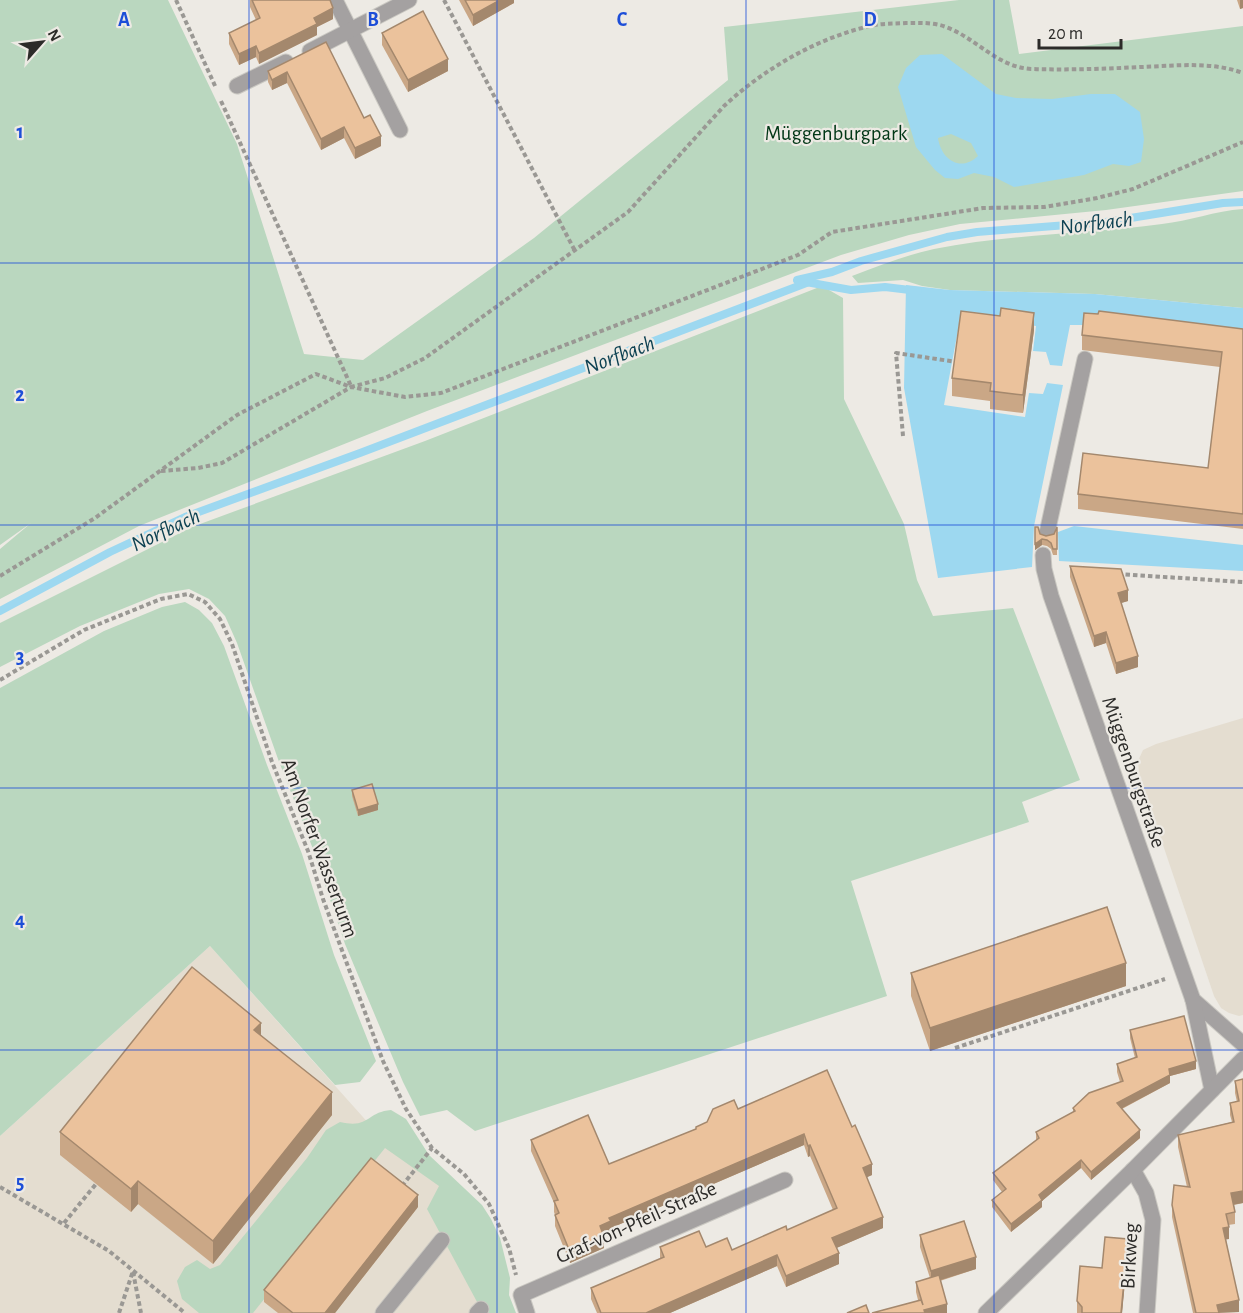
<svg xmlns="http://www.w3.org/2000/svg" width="1243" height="1313" font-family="'Alegreya Sans',sans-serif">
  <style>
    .built { fill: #e4ddd0 }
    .green { fill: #bad7bf }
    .water { fill: #9dd8f0; fill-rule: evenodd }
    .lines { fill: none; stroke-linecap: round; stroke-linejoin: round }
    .stream { stroke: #9dd8f0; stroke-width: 8 }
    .minor-casing { stroke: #cac8c2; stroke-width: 17 }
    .path { stroke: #9a9894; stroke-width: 4; stroke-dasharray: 4.5 3; stroke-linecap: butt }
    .minor { stroke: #a4a1a1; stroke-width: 15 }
    .wall { fill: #caa786 }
    .shaded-wall { fill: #a4886d }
    .building { fill: #ebc29c; stroke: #a4886d; stroke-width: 1.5 }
    .grid { fill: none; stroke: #1d4ed8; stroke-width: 1.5; stroke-opacity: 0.55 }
    .labels { text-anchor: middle; stroke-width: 4.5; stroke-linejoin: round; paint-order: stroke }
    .park-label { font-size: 21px; fill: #013716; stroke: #edeae4 }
    .street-label { font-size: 21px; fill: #2c2b29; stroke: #edeae4 }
    .water-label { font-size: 22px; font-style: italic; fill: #0d4152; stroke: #edeae4 }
    .grid-label { font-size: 20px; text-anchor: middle; font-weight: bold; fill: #1d4ed8; stroke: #edeae4; stroke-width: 4.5; stroke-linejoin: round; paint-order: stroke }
  </style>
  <rect width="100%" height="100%" fill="#edeae4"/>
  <g class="built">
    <polygon points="1243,718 1243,1015 1239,1016 1229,1013 1221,1008 1214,996 1139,774 1138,761 1143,750 1156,744"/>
    <polygon points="210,946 371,1126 442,1181 497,1313 0,1313 0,1136"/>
  </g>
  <g class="green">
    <polygon points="0,0 168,0 237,144 304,354 363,360 534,238 728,80 724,27 959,0 1009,0 1019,54 1243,26 1243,191 1106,210 960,224 909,235 841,255 427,411 139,526 0,599 0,549 31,523 0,545"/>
    <path d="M1243 209V308L1095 294 950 290 922 286 903 280 858 283 852 276C878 266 906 255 934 249 1009 234 1087 234 1162 224 1189 221 1215 211 1243 209Z"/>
    <polygon points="822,286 843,298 844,399 904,524 917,580 933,616 1013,608 1080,780 1022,802 1029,822 851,881 887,996 475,1131 447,1110 420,1116 403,1082 345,944 313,849 278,759 237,643 225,616 209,599 189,589 159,594 80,626 0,667 0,623 192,527 425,441"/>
    <polygon points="185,602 199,610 212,623 224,646 267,765 302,854 334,955 376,1061 360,1082 335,1085 210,946 0,1136 0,688 104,631 162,607"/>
    <path d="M391 1110 406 1119 429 1155 482 1205 491 1219 500 1238 510 1278 509 1295 516 1313H483L427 1209 439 1186 385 1148 253 1313H199L182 1299 177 1281 185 1267 197 1260 210 1269 220 1265 307 1158 326 1130 340 1122C370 1129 366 1112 391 1110Z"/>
  </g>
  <g class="water">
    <path d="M942 54 996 94 1016 98 1052 99 1091 94H1115L1140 112 1144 139 1141 162 1129 166 1113 164 1084 175 1014 187 994 177 974 173 958 179 945 178 935 170 916 147 898 87 906 68 920 55ZM951 134 971 143 978 156C960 173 941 159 938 138Z"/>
    <polygon points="906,285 950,290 1095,294 1243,308 1243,343 1096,325 1070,325 1062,366 1050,365 1046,352 1033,351 1036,326 997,320 996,330 959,325 944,405 1025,417 1029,393 1043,394 1047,383 1063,385 1034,526 1032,567 938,578 904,388"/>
    <polygon points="1074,526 1243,545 1243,571 1059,561 1058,532"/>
  </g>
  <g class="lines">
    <g class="stream">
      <polyline points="806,282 851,290 885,287 918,291"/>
      <polyline points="0,611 110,552 185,517 360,453 809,282 797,280 832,272 861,261 947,237 977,232 1106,222 1223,203 1243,202"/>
    </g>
    <g class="minor-casing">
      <g id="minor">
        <polyline points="335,0 400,130"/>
        <polyline points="310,51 409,0"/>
        <polyline points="237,86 286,62"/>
        <polyline points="1047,533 1085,359"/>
        <polyline points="1043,555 1044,569 1051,596 1193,1000 1243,1044"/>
        <polyline points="1193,1000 1212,1090"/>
        <polyline points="1133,1170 1146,1193 1153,1220 1147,1313"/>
        <polyline points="383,1313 442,1240"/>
        <polyline points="477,1313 481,1309"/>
        <polyline points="527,1313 521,1295 785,1180"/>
        <polyline points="986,1313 1133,1170 1243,1059"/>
      </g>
    </g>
    <g class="path">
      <polyline points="176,0 216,88"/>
      <polyline points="444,0 575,251"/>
      <polyline points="221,101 351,386"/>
      <polyline points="903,436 896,353 957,362"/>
      <polyline points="161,471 198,468 222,463 351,387 405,397 441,393 798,255 832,232 983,208 1044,207 1097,198 1133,189 1243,142"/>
      <polyline points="1118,574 1243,582"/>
      <path d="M0 576 95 518 237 415 316 374 351 387 385 378 425 358 628 212 724 106C764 69 817 38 870 26 882 23 894 24 906 23 920 23 933 22 946 27 976 38 997 67 1031 69 1067 70 1103 69 1140 67 1174 66 1211 61 1243 73"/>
      <polyline points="0,680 84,630 161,599 188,594 205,602 220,619 232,644 272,762 308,851 323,899 383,1061 406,1109 432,1148 464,1174 489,1204 509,1248 516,1275"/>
      <polyline points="955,1048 1165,979"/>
      <polyline points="402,1186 432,1148"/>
      <polyline points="0,1187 109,1251 185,1313"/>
      <polyline points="64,1223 96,1184"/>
      <polyline points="133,1272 141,1313"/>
      <polyline points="119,1313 133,1271"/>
    </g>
    <use href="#minor" class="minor"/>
  </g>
  <g class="wall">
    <polygon points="250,0 330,0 333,19 317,27 317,35 259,64 256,57 239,65 229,44 229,33 256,20 250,7"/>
    <polygon points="459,0 514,0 514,3 473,26"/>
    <polygon points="1237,0 1243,0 1243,8 1240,9"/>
    <polygon points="382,33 448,71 408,92 382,45"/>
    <polygon points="326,42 364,118 381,146 355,159 344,138 321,150 287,83 272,90 268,82 268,71"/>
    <polygon points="1000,316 1034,330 1023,413 990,409 990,401 952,396 952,378"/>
    <polygon points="1243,329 1243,529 1078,509 1078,494 1208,468 1220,367 1082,350 1082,335"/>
    <polygon points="1035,527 1040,534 1046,536 1054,534 1057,527 1057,555 1053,555 1051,549 1047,546 1042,545 1035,550"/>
    <polygon points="1070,566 1128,601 1121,603 1138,667 1116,674 1106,643 1094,647 1070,577"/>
    <polygon points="352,790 378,810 358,816 352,796"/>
    <polygon points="911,973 1126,986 930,1051 911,996"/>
    <polygon points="1130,1030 1196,1069 1170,1076 1170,1083 1122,1109 1140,1138 1091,1180 1081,1168 1042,1201 1042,1207 1011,1232 992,1207 992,1200 1002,1192 993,1180 993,1173 1036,1140 1036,1132 1073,1113 1073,1108 1120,1082 1117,1072 1117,1064 1135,1058 1130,1038"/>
    <polygon points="261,1035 332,1115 213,1264 138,1204 131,1212 60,1155 60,1132"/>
    <polygon points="827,1070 872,1175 867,1177 883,1228 836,1248 839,1264 786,1287 777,1266 670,1313 597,1313 591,1299 591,1288 660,1259 660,1247 706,1247 732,1250 787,1230 833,1210 810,1156 808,1157 804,1145 611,1228 611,1232 604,1236 604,1248 570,1263 555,1226 555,1215 554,1212 554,1203 531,1151 531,1140 609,1164 696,1129 696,1127"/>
    <polygon points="1243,1079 1243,1203 1234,1205 1235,1212 1235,1224 1228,1225 1229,1239 1226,1239 1239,1312 1193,1313 1172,1217 1172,1205 1187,1187 1178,1147 1178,1135 1232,1122 1230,1115 1230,1103 1237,1102 1235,1093 1235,1081"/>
    <polygon points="418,1207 335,1313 278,1313 264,1302 264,1290"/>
    <polygon points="920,1235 976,1269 940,1281 947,1313 918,1300 916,1292 916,1282 930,1278 920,1247"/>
    <polygon points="1128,1250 1122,1313 1077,1313 1077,1301 1102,1268"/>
  </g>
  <g class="shaded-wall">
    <polygon points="500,0 514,0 514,3 473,26 473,15"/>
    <polygon points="1240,0 1243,0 1243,8 1240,9"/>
    <polygon points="333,8 333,19 317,27 317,35 259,64 259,53 314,18"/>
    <polygon points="256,46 256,57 239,65 239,54"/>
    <polygon points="448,59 448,71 408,92 408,80"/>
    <polygon points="287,72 287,83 272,90 272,80"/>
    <polygon points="344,127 344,138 321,150 321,139"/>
    <polygon points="381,136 381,146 355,159 355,148"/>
    <polygon points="1034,313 1034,330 1023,413 1023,395"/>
    <polygon points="1042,539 1042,545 1035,550 1035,544"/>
    <polygon points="1128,590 1128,601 1118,604 1118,593"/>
    <polygon points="1106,632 1106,643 1094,647 1094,636"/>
    <polygon points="1138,656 1138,667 1116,674 1116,663"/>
    <polygon points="378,804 378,810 358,816 358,810"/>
    <polygon points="1126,963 1126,986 930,1051 930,1028"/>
    <polygon points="261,1023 261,1046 254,1030"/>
    <polygon points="1196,1061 1196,1069 1170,1076 1170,1083 1117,1111 1117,1103 1169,1069"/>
    <polygon points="332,1092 332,1115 213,1264 213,1241"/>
    <polygon points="1140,1130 1140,1138 1091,1180 1091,1172"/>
    <polygon points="804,1134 804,1145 611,1228 611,1232 600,1237 600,1226 609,1218"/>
    <polygon points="810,1145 810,1156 808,1157 808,1146"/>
    <polygon points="1081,1160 1081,1168 1042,1201 1042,1207 1011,1232 1011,1224 1039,1195"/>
    <polygon points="872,1164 872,1175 863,1179 863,1168"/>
    <polygon points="138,1181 138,1204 131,1212 131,1189"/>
    <polygon points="1243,1191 1243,1203 1231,1205 1231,1193"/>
    <polygon points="418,1195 418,1207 335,1313 325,1313"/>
    <polygon points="883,1217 883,1228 832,1250 832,1238"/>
    <polygon points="1229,1227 1229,1239 1223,1240 1223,1228"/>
    <polygon points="604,1237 604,1248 570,1263 570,1252"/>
    <polygon points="1128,1239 1128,1250 1122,1313 1121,1313"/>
    <polygon points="839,1253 839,1264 786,1287 786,1276"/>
    <polygon points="777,1255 777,1266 670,1313 646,1313"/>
    <polygon points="976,1257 976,1269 931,1283 931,1271"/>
    <polygon points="1239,1300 1239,1312 1217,1313 1217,1305"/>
    <polygon points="947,1304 947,1313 924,1313 924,1310"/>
  </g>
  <g class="building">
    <polygon points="252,0 330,0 333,8 314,18 317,24 259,53 256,46 239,54 229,33 260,18"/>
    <polygon points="465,0 500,0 473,15"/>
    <polygon points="423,11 448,59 408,80 382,33"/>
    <polygon points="326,42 364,118 370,115 381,136 355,148 344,127 321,139 287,72 272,80 268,71"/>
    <polygon points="1001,308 1034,313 1023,395 990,391 991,383 952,378 961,311 1000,316"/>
    <polygon points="1099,311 1243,329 1243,514 1078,494 1083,453 1208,468 1222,352 1082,335 1084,313 1098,314"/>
    <polygon points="1035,527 1038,527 1040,534 1046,536 1054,534 1057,527 1057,549 1053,549 1051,543 1047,540 1042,539 1035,544"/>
    <polygon points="1070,566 1121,569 1128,590 1118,593 1138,656 1116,663 1106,632 1094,636"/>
    <polygon points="372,784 378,804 358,810 352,790"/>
    <polygon points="1107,907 1126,963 930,1028 911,973"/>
    <polygon points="192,967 261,1023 254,1030 332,1092 213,1241 138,1181 131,1189 60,1132"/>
    <polygon points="1184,1016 1196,1061 1169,1069 1170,1075 1117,1103 1140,1130 1091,1172 1081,1160 1039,1195 1042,1200 1011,1224 992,1200 1006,1189 993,1173 1039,1138 1036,1132 1075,1111 1073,1108 1089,1093 1123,1081 1117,1064 1137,1057 1130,1030"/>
    <polygon points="827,1070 852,1127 855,1125 872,1164 863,1168 883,1217 832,1238 839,1253 786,1276 777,1255 646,1313 601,1313 591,1288 664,1257 660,1247 699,1231 706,1247 727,1238 732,1250 786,1226 787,1230 837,1208 810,1145 808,1146 804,1134 609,1218 611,1221 600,1226 604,1237 570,1252 555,1215 559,1213 554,1201 558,1200 531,1140 588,1115 609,1164 696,1129 696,1127 707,1122 713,1109 734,1100 738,1109"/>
    <polygon points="1243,1079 1243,1191 1231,1193 1235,1212 1226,1214 1229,1227 1223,1228 1239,1300 1217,1305 1219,1313 1196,1313 1172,1205 1174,1185 1190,1187 1178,1135 1234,1122 1230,1103 1239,1101 1235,1081"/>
    <polygon points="371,1158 418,1195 325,1313 293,1313 264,1290"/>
    <polygon points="964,1221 976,1257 931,1271 920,1235"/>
    <polygon points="1105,1237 1128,1239 1121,1313 1082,1313 1082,1307 1077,1301 1080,1266 1102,1268"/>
    <polygon points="939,1275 947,1304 924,1310 925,1313 872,1313 921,1300 923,1305 916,1282"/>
    <polygon points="866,1305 869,1313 847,1313"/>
  </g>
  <path class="grid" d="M249 0V1313M497 0V1313M746 0V1313M994 0V1313M0 263H1243M0 525H1243M0 788H1243M0 1050H1243"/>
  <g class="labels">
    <g class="park-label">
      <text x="836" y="140">Müggenburgpark</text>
    </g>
    <g class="street-label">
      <text transform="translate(1134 772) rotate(71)" y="7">Müggenburgstraße</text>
      <text transform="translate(320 848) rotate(70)" y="7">Am Norfer Wasserturm</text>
      <text transform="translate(636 1222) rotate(-24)" y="7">Graf-von-Pfeil-Straße</text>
      <text transform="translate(1129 1256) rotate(-87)" y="7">Birkweg</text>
    </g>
    <g class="water-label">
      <text transform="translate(1096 222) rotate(-7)" y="8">Norfbach</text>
      <text transform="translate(619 354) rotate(-21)" y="8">Norfbach</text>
      <text transform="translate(165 529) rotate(-25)" y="8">Norfbach</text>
    </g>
  </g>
  <g class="grid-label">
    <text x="124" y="26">A</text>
    <text x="373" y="26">B</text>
    <text x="622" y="26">C</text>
    <text x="870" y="26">D</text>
    <text x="20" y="138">1</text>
    <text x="20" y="401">2</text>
    <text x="20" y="663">3</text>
    <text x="20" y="926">4</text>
    <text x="20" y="1189">5</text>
  </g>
  <g transform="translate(42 42) rotate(62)" stroke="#edeae4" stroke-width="4.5" paint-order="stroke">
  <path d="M0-4.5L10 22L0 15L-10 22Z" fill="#2c2b29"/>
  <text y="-9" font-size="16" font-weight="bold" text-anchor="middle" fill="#2c2b29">N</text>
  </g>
  <path d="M1039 39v9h82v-9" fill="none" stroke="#2c2b29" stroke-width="3"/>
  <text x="1048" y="39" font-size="18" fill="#2c2b29" stroke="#edeae4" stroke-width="4.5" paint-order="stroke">20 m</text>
</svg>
